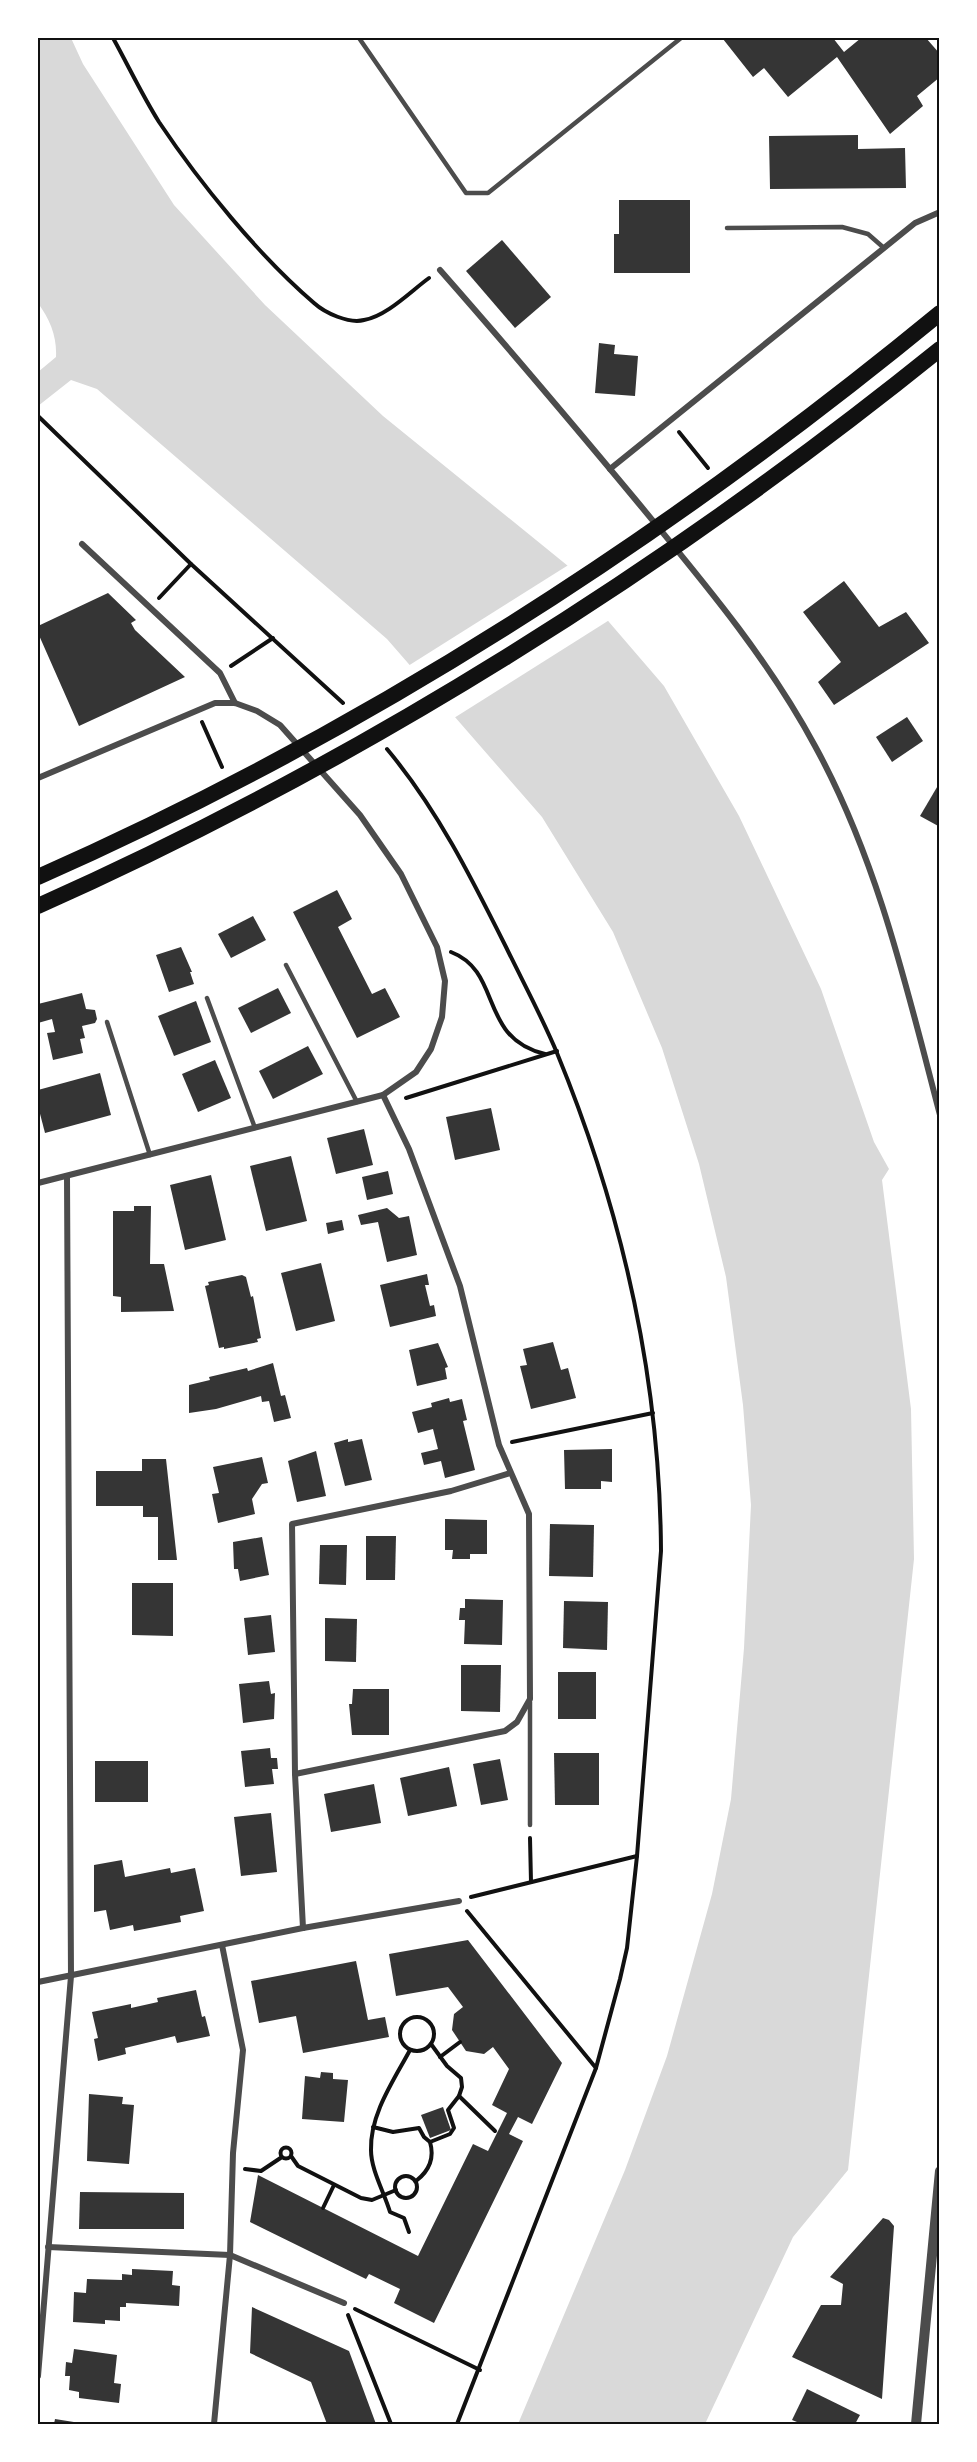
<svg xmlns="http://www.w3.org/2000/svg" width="977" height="2462" font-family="'Exo 2',sans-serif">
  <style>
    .water { fill: #d9d9d9 }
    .pier { fill: #fff }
    .building { fill: #353535 }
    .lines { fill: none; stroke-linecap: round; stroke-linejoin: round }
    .path { stroke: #111; stroke-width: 4 }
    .service { stroke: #4c4c4c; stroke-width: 4.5 }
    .minor { stroke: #4c4c4c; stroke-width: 6 }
    .tertiary { stroke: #4c4c4c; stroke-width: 10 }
    .trunk { stroke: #111; stroke-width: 16 }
    .neatline { fill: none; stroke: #111; stroke-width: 2 }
  </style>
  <rect width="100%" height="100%" fill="#fff"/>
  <path class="water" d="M38 38H71L83 64 174 205 265 305 383 416 568 566 609 622 664 686 739 816 821 989 874 1142 889 1169 882 1180 911 1409 914 1559 848 2170 793 2237 705 2424H518L625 2170 667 2056 712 1894 731 1799 744 1648 751 1505 743 1405 726 1277 699 1164 662 1048 613 932 542 817 387 639 97 389 71 380 38 406V372L56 357C57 336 50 320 38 303Z"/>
  <polygon class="pier" points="570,564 611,619 454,718 408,666"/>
  <g class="building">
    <polygon points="725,38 833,38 844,52 861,38 926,38 940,54 940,77 917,96 923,106 890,134 837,57 788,97 764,68 753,77 723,39"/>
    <polygon points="858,135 858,149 905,148 906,188 770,189 769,136"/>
    <polygon points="619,200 690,200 690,273 614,273 614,234 619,234"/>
    <polygon points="502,240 551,297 515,328 466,271"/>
    <polygon points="599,343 615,345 614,354 638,356 635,396 595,393"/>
    <polygon points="844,581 879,627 906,612 929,643 834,705 818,682 841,662 803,612"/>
    <polygon points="108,593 136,620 131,623 135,630 185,677 79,726 38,633 38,626"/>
    <polygon points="907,717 923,741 892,762 876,737"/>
    <polygon points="940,782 940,827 920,816"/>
    <polygon points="337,890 352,919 338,927 372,994 385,988 400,1017 357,1038 293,912"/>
    <polygon points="253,916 266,940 231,958 218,934"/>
    <polygon points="181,947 192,972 190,972 194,984 169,992 156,955"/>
    <polygon points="278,988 291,1013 251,1033 238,1008"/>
    <polygon points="82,993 86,1009 95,1010 97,1019 95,1023 82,1026 85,1038 80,1039 83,1053 53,1060 47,1033 55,1032 52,1019 38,1023 38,1004"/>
    <polygon points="196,1001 211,1042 174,1056 158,1016"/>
    <polygon points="308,1046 323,1074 273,1099 259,1071"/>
    <polygon points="215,1060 231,1098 198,1112 182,1074"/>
    <polygon points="100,1073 111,1115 45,1133 38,1106 38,1090"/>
    <polygon points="491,1108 500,1150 455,1160 446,1117"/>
    <polygon points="364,1129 373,1165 336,1174 327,1138"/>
    <polygon points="291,1156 307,1221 266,1231 250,1166"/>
    <polygon points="388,1171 393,1194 367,1200 362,1177"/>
    <polygon points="211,1175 226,1240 185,1250 170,1185"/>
    <polygon points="134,1206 151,1206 150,1264 164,1264 174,1311 121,1312 121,1297 113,1296 113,1211 134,1211"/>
    <polygon points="387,1208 399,1218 409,1216 417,1255 387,1262 378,1222 361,1225 358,1215"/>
    <polygon points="342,1220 344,1230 328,1234 326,1223"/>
    <polygon points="321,1263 335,1321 296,1331 281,1273"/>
    <polygon points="427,1274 429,1285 425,1285 430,1306 434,1305 436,1316 390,1327 380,1285"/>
    <polygon points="242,1275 246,1277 251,1297 253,1296 261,1338 257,1339 258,1342 224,1349 224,1347 219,1348 205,1286 209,1285 208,1282"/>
    <polygon points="553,1342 561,1370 568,1368 576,1398 531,1409 520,1366 527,1365 523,1349"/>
    <polygon points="438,1343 448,1367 445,1368 447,1379 417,1386 409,1350"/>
    <polygon points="273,1363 281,1396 285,1395 291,1418 274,1422 269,1401 262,1402 261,1396 216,1409 189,1413 189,1385 210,1380 209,1377 247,1368 248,1371"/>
    <polygon points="449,1398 450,1402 462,1399 467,1420 463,1421 475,1470 445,1478 441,1461 424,1465 421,1453 438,1449 433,1429 418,1433 412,1412 432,1407 431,1403"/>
    <polygon points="348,1439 348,1442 362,1439 372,1480 345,1486 334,1443"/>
    <polygon points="612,1449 612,1482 601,1481 601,1489 565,1489 564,1450"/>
    <polygon points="316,1451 326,1496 297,1502 288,1461"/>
    <polygon points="262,1457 268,1483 262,1484 252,1499 255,1514 218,1523 212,1494 219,1493 213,1467"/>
    <polygon points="142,1459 166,1459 177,1560 158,1560 158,1517 143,1517 143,1506 96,1506 96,1471 142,1471"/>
    <polygon points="445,1519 487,1520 487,1554 470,1554 470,1559 452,1559 453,1550 445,1550"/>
    <polygon points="550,1524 594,1525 593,1577 549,1576"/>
    <polygon points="366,1536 396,1536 395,1580 366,1580"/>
    <polygon points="262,1537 269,1575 240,1581 238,1569 234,1569 233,1542"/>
    <polygon points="320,1545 347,1545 346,1585 319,1584"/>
    <polygon points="132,1583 173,1583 173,1636 132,1635"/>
    <polygon points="465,1599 503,1600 502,1645 464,1644 465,1620 459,1620 460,1608 465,1608"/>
    <polygon points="564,1601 608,1602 607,1650 563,1648"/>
    <polygon points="271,1615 275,1652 248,1655 244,1618"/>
    <polygon points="325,1618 357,1619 356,1662 325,1661"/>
    <polygon points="461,1665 501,1665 500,1712 461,1711"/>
    <rect x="558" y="1672" width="38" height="47"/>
    <polygon points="269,1681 271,1694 275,1693 274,1719 243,1723 239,1684"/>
    <polygon points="353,1689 389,1689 389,1735 352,1735 349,1704 352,1704"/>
    <polygon points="270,1748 271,1758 277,1758 278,1769 272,1769 274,1784 245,1787 241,1751"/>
    <polygon points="554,1753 599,1753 599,1805 555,1805"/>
    <polygon points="500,1759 508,1800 481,1805 473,1764"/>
    <rect x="95" y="1761" width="53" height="41"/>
    <polygon points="449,1767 457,1806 408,1816 400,1778"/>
    <polygon points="374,1784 381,1823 331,1832 324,1794"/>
    <polygon points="271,1813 277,1872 241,1876 234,1817"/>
    <polygon points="122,1860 125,1877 170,1868 171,1873 195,1868 204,1911 180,1916 181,1922 134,1931 133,1925 110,1930 106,1910 94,1912 94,1865"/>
    <polygon points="468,1940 562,2063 532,2124 518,2117 509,2134 523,2141 434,2323 394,2303 400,2289 369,2274 366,2279 250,2222 258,2175 418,2256 473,2144 488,2151 507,2113 492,2105 509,2069 493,2047 484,2054 466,2051 452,2030 454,2014 463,2007 448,1987 396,1996 389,1954"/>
    <polygon points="356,1961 368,2020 385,2017 389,2037 303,2053 296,2016 259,2023 251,1981"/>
    <polygon points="196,1990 202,2017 205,2016 210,2036 177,2043 175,2036 125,2048 126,2054 98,2061 94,2039 98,2038 92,2012 131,2004 131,2008 158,2002 157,1998"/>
    <polygon points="321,2072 333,2073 333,2079 348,2080 344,2122 302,2119 305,2076 320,2078"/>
    <polygon points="89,2094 123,2097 122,2104 134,2105 129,2164 87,2161"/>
    <polygon points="443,2107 451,2130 430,2138 421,2115"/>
    <polygon points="80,2192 184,2193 184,2229 79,2229"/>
    <polygon points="883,2218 889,2220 894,2226 882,2399 792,2357 821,2305 841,2305 843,2284 830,2277"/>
    <polygon points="132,2269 173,2271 172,2285 180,2286 179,2306 126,2303 126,2307 120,2307 120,2321 105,2320 105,2324 73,2322 74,2292 86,2293 87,2279 122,2280 122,2274 132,2275"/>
    <polygon points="252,2307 349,2351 376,2424 327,2424 311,2382 250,2353"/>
    <polygon points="74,2349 117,2355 114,2383 121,2384 119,2403 79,2398 79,2392 69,2390 70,2376 65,2376 66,2362 72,2363"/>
    <polygon points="807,2389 860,2415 855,2424 802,2424 792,2420"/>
    <polygon points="55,2419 80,2423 80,2424 54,2424"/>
  </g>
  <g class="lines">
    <g class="path">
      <path d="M113 38C128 65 142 95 159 122 200 183 258 255 314 303 325 313 349 324 364 320 387 316 411 291 429 278"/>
      <polyline points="38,416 191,564 343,703"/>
      <polyline points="679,432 708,468"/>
      <polyline points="159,598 191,564"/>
      <polyline points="231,666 273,638"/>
      <polyline points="202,722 222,767"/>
      <path d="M387 749C437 809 471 877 506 947 523 982 542 1017 557 1053 622 1211 660 1380 661 1551L637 1856 627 1948 620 1979 596 2068 457 2424"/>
      <path d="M451 952C503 972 478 1038 545 1054"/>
      <polyline points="406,1098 557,1051"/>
      <polyline points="512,1442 653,1413"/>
      <polyline points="530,1838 531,1882"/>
      <polyline points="471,1897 637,1856"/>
      <polyline points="467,1911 596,2068"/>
      <circle cx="417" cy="2034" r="17"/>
      <polyline points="440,2057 460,2042"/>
      <polyline points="459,2096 495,2131"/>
      <polyline points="373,2127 393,2132 419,2128 424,2137 430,2142 450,2134 454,2128 448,2110 459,2096 462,2087 461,2078 447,2066 431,2044"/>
      <circle cx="286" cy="2153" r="5.5"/>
      <polyline points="291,2156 298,2166 361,2198 372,2200 396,2190"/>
      <polyline points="245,2169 261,2171 282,2157"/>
      <circle cx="406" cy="2187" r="11"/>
      <path d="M416 2181C429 2171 435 2159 430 2142"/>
      <polyline points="323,2208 334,2185"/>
      <path d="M409 2232 404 2218 390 2212C384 2192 371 2170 371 2150 370 2114 394 2080 410 2050"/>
      <polyline points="355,2309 480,2370"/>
      <polyline points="348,2315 391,2424"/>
    </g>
    <g class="service">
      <polyline points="359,38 466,193 488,193 681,38"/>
      <polyline points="727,228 842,227 868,234 884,248"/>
      <polyline points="286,965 357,1102"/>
      <polyline points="207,998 255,1128"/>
      <polyline points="107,1022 150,1155"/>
      <polyline points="530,1825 530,1702"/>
    </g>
    <g class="minor">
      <path d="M440 270C506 345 571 422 635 499 700 578 766 655 815 746 878 861 907 989 940 1115"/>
      <polyline points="610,469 915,223 940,212"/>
      <polyline points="82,544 220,673 235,703"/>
      <polyline points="38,778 215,703 235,703 257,711 280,725 360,815 401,874 437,947 445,981 442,1017 431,1049 416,1072 383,1095 38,1183"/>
      <polyline points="295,1774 505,1731 517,1722 530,1699 529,1514 499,1445 460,1286 409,1149 383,1095"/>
      <polyline points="303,1928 295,1774 292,1524 451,1491 510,1473"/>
      <polyline points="38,1982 303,1928 459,1901"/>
      <polyline points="48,2247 230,2255 344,2303"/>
      <polyline points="38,2376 71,1976 67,1176"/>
      <polyline points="214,2424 230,2255 233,2153 243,2050 222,1945"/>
    </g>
    <polyline class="tertiary" points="916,2424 940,2171"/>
    <g class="trunk">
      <path d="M38 877C364 733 665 539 940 313"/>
      <path d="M38 906C359 763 666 570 940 349"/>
    </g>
  </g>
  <rect width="977" height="2462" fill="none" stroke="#ffffff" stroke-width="78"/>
  <rect x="39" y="39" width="899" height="2384" class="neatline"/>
</svg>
